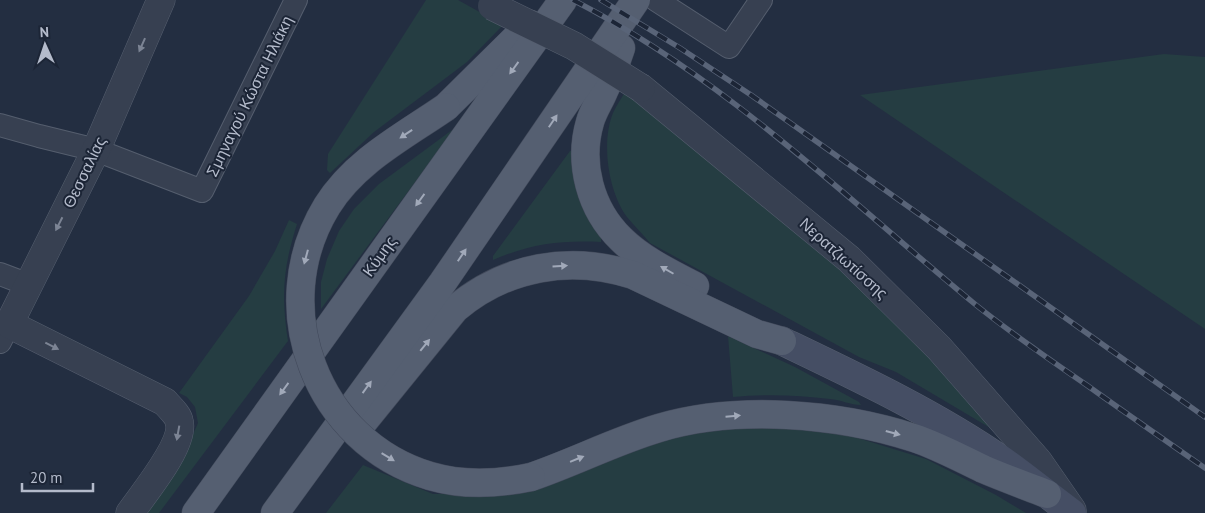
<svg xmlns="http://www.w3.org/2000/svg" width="1205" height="513" font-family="'PT Sans',sans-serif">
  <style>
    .green { fill: #253d42 }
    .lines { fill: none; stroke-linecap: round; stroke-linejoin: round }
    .minor-casing { stroke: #555e6e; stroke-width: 24 }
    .tertiary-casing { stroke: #555e6e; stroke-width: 29 }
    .secondary-casing { stroke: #555e6e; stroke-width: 29 }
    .primary-casing { stroke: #41495a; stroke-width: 29 }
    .minor { stroke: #374051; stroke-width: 22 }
    .tertiary { stroke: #374051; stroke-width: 28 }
    .secondary { stroke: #454e64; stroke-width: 28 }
    .primary { stroke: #555f71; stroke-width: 28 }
    .rail-casing { stroke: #596478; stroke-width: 5.5 }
    .rail { stroke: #1c2536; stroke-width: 4; stroke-dasharray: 11; stroke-linecap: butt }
    .tertiary-bridge-casing { stroke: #555e6e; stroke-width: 29; stroke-linecap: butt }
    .primary-bridge-casing { stroke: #41495a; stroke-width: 29; stroke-linecap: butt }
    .tertiary-bridge { stroke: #374051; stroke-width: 28 }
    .primary-bridge { stroke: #555f71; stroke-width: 28 }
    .oneway { fill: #7c8494 }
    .oneway2 { fill: #a1a9b9 }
    .labels { text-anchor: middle; stroke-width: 4; stroke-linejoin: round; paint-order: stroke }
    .street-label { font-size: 16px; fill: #b4bbcb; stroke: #1c2536 }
  </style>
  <rect width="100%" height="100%" fill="#232e41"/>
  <g class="green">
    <polygon points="426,0 458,0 503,25 467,62 374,132 330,173 327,170 328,154"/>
    <polygon points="1164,54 1205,57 1205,329 860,95"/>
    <path d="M625 92 847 276 919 341 992 429 896 372 859 357 650 243C643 234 634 226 627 217 608 191 601 142 613 113 616 106 621 99 625 92Z"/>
    <polygon points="452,130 450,135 321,309 321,282 327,259 339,231 354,209 379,184"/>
    <path d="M574 150C574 185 580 209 601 237V242C561 240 530 244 493 260V256L570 151Z"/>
    <path d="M289 220 297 224C283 268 281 295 288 341L159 513H140L191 439 198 423 195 407 187 397 179 393 249 296 275 251Z"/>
    <path d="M728 336 795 367 859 402 861 405C851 405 841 400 830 399 798 395 765 394 733 397Z"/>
    <polygon points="760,425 848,435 926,459 996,495 1026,513 326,513 363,465 433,494 506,493 682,435"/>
  </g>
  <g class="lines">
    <g class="minor-casing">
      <g id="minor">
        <polyline points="656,0 729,47 761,0"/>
        <polyline points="0,125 39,136 96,150 202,191 296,0"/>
        <polyline points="0,274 29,285"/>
        <polyline points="0,342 9,324"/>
      </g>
    </g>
    <g class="tertiary-casing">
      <g id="tertiary">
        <polyline points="641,88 849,259 939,348 1038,461 1072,510"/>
        <path d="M130 513C143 494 186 443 179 421 178 415 169 407 165 402L9 324 96 150 161 0"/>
      </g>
    </g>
    <g class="secondary-casing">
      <path id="secondary" d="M782 341C857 377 934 413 1002 460 1026 477 1049 496 1072 513"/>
    </g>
    <g class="primary-casing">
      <g id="primary">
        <path d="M621 48C616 63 611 77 604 91 600 101 593 111 590 122 578 163 590 209 621 239 641 259 670 273 695 286"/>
        <polyline points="446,107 530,24"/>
        <path d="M360 426 455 309C506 266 570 255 633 275L757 334 782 341"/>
        <path d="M531 477C575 462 615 441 659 428 737 405 837 413 914 438 938 446 960 458 983 469 1004 478 1026 486 1047 494"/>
        <polyline points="196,513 563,0"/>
        <polyline points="275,513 443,282 636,0"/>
      </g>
    </g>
    <use href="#minor" class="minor"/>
    <use href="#tertiary" class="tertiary"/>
    <use href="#secondary" class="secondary"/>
    <use href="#primary" class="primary"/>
    <g class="rail-casing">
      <g id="rail">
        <path d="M573 0C725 78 846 198 976 305 1012 334 1050 360 1088 386 1127 414 1166 441 1205 468"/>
        <polyline points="601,0 680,48 751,95 1205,417"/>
      </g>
    </g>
    <use href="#rail" class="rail"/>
    <g class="tertiary-bridge-casing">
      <polyline id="tertiary-bridge" points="492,6 574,46 641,88"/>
    </g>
    <g class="primary-bridge-casing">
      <path id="primary-bridge" d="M446 107C404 136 355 161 327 206 265 307 316 442 430 476 464 486 498 484 531 477"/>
    </g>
    <use href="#tertiary-bridge" class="tertiary-bridge"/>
    <use href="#primary-bridge" class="primary-bridge"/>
  </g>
  <defs><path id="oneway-solid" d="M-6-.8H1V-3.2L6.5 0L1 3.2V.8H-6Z" transform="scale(1.25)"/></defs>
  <g class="oneway">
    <use href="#oneway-solid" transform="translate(142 45) rotate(114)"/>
    <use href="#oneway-solid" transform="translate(59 224) rotate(117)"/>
    <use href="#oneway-solid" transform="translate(52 346) rotate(27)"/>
    <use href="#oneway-solid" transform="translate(178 433) rotate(100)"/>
  </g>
  <g class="oneway2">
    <use href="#oneway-solid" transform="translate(514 68) rotate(126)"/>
    <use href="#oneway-solid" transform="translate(553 121) rotate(-56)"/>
    <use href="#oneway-solid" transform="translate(406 134) rotate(146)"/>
    <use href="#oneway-solid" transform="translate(420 200) rotate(126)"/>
    <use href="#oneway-solid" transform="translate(462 255) rotate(-56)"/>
    <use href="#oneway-solid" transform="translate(306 257) rotate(105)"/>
    <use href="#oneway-solid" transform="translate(560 266) rotate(-4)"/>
    <use href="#oneway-solid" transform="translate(667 270) rotate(-150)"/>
    <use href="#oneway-solid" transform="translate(425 345) rotate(-51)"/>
    <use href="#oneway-solid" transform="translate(367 387) rotate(-54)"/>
    <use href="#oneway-solid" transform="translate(284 389) rotate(126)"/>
    <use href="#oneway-solid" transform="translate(733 416) rotate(-5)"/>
    <use href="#oneway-solid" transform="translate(893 433) rotate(15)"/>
    <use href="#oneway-solid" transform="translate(388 457) rotate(31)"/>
    <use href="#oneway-solid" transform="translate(577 459) rotate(-22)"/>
  </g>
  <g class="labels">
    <g class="street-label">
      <text transform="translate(249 96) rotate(-64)" y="6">Σμηναγού Κώστα Ηλιάκη</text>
      <text transform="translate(84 172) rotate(-64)" y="6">Θεσσαλίας</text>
      <text transform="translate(379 256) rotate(-54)" y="6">Κύμης</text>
      <text transform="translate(844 258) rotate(42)" y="6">Νερατζιωτίσσης</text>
    </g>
  </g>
  <g transform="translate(45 45) rotate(357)" stroke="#1c2536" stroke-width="4" paint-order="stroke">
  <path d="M0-4L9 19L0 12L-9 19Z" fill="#b4bbcb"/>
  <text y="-8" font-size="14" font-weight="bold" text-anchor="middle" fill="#b4bbcb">N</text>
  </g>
  <path d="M22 483v8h71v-8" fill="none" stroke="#b4bbcb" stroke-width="2.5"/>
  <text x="30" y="483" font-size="15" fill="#b4bbcb" stroke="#1c2536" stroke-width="4" paint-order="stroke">20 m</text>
</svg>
